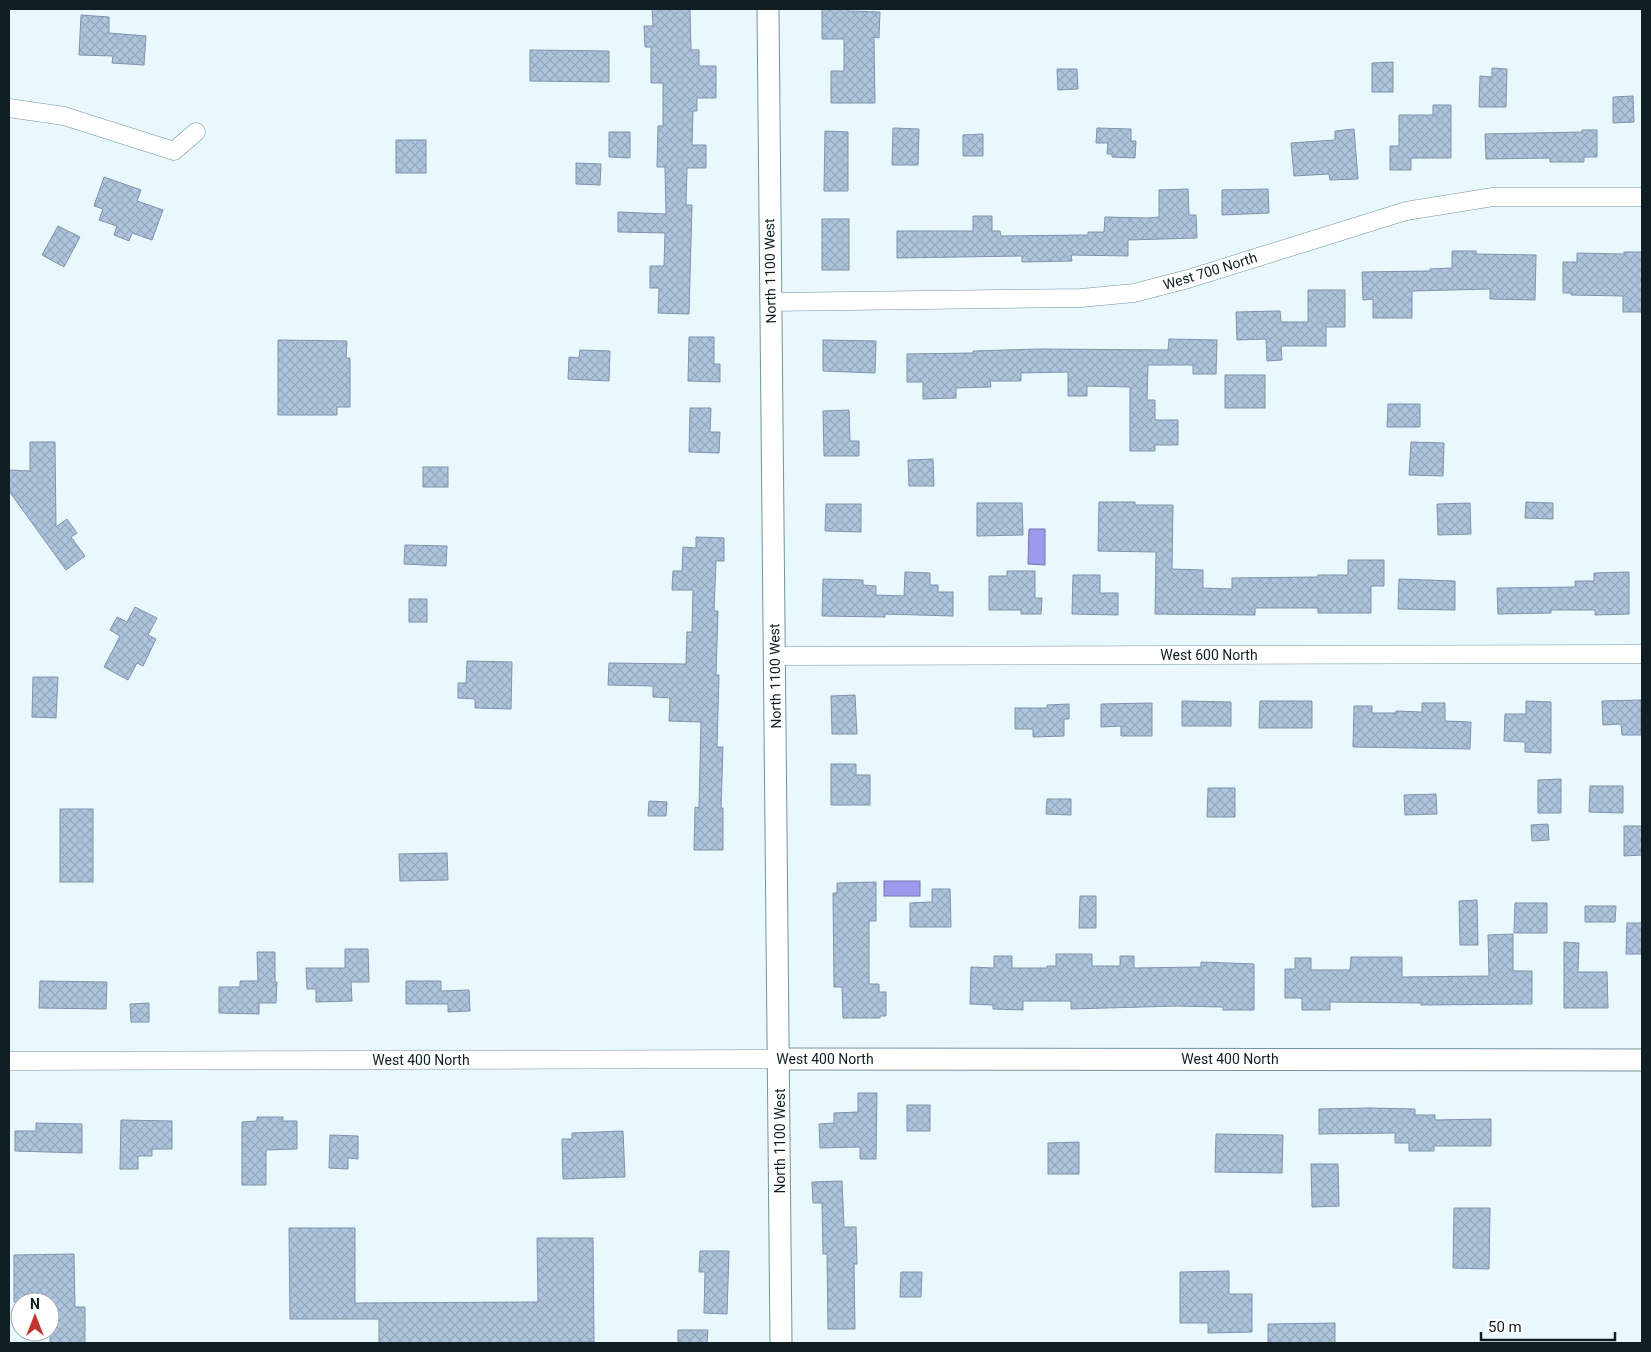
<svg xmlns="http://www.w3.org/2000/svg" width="1651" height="1352" font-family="Roboto,sans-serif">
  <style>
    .water { fill: #9d99ec; stroke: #7274af }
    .building { fill: url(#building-cross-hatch); stroke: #7f94ac }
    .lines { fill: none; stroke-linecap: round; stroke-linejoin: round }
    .minor-casing { stroke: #71959f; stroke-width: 19 }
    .tertiary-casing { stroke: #71959f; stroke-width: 23 }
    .minor { stroke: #fff; stroke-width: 18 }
    .tertiary { stroke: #fff; stroke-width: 21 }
    .labels { text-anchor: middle; stroke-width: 4.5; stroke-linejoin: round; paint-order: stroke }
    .street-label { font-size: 14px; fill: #0f1e22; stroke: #fff }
  </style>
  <defs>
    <pattern id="building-cross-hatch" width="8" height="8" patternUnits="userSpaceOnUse" patternTransform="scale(1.25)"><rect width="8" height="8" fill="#aec4dd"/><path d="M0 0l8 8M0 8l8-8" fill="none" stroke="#94a8bd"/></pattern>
  </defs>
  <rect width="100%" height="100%" fill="#e8f8fc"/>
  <g class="water">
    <polygon points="1029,529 1045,529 1045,565 1028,564"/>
    <rect x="884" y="881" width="36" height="15"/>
  </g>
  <g class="building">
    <polygon points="652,9 690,9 691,50 699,50 699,66 716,66 716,98 697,98 697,111 693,111 692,145 706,145 706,168 687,168 686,205 692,205 689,314 658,313 659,288 650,288 650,266 664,266 665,233 618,232 618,212 666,214 665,167 657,167 658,126 663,126 663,83 651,83 651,47 645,47 644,26 653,26"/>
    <polygon points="822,9 848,9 848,11 880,12 879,38 874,37 875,103 831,103 831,71 844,71 844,39 822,39"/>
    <polygon points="81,15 109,17 109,33 146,36 144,65 112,63 113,56 79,55"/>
    <polygon points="530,50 609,51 609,82 530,81"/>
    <polygon points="1393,62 1393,92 1372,92 1372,63"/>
    <polygon points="1492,68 1507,69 1506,107 1479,107 1480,76 1492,77"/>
    <polygon points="1057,69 1077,69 1078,89 1058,90"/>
    <polygon points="1633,96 1634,122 1613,123 1613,97"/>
    <polygon points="1433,105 1451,105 1451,158 1411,158 1411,170 1390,170 1390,146 1399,146 1399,115 1433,115"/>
    <polygon points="893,128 919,129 918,165 892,165"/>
    <polygon points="1097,128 1131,129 1131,141 1136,141 1135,158 1112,157 1112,154 1107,154 1108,143 1096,143"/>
    <polygon points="1354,129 1358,179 1330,180 1329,174 1294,176 1291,143 1335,140 1335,131"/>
    <polygon points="1582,130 1597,130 1597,157 1584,157 1584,162 1550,162 1550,158 1486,159 1485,134 1582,132"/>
    <polygon points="825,131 848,132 848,191 824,191"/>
    <polygon points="609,132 630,132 630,158 609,157"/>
    <polygon points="983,134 983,156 963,156 963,135"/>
    <rect x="396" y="140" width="30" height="33"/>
    <polygon points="576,163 601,164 600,185 576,184"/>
    <polygon points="104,177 141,190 137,201 163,210 152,240 132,233 129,241 114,235 117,226 99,220 103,209 94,206"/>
    <polygon points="1188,189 1189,215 1196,215 1197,238 1128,240 1128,256 1071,255 1072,261 1022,262 1022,256 897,258 897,231 973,231 973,216 992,216 992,231 1000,231 1001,236 1088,235 1088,232 1104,232 1105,217 1148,218 1159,217 1159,190"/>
    <polygon points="1268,189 1269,213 1222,215 1222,190"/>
    <rect x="822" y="219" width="27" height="51"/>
    <polygon points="58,226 80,237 64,267 42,255"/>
    <polygon points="1452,251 1476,251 1476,254 1536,255 1535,300 1490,299 1490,289 1412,291 1412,318 1373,318 1373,299 1363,300 1362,272 1430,271 1430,269 1452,268"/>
    <polygon points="1624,252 1642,252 1642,312 1623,312 1623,296 1571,295 1571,293 1563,293 1563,262 1577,262 1577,253 1624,254"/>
    <polygon points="1308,290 1345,290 1345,327 1326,327 1326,346 1281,346 1282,360 1267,361 1266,339 1237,340 1236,312 1280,311 1281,322 1308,322"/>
    <polygon points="689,337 714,337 714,364 720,364 720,382 688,381"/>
    <polygon points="1169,339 1217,340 1216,374 1193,374 1193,365 1148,365 1147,400 1155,400 1155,420 1178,420 1178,445 1155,445 1155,451 1130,451 1130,387 1087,386 1087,396 1068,396 1068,372 1021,373 1021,381 990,381 991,387 956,388 956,398 923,399 923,382 907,382 907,354 973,353 973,351 1039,349 1168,350"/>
    <polygon points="278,340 347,341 346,358 350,358 350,407 337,407 337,415 278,415"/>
    <polygon points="823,340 876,341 875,373 823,371"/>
    <polygon points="580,350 610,351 609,381 568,379 569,357 579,358"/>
    <rect x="1225" y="375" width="40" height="33"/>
    <polygon points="1388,404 1420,404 1420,427 1387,427"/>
    <polygon points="690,408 711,408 710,432 720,432 719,453 689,452"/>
    <polygon points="849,410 850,441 859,441 859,456 824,456 823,411"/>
    <polygon points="30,442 55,442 56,527 67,519 77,533 71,537 85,556 66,570 9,491 9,470 30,471"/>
    <polygon points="1411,442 1444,443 1443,476 1409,475"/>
    <polygon points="933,459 934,486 909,486 908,460"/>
    <rect x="423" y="467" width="25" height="20"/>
    <polygon points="1099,502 1135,502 1135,505 1173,505 1172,569 1203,570 1203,588 1232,589 1232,578 1318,577 1318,575 1348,575 1348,560 1384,560 1384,586 1371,586 1371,613 1318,613 1318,608 1255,608 1255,615 1155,614 1156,552 1098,551"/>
    <polygon points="1526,502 1553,503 1553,519 1525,518"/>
    <polygon points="977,503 1022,503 1023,535 977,536"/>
    <polygon points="1470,503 1471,534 1438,535 1437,504"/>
    <polygon points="826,504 861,504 861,532 825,531"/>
    <polygon points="696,537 724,538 724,561 716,561 714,611 718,611 716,675 719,675 717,747 723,747 721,808 723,808 723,850 694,850 695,807 699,808 701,722 669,721 670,698 653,697 653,686 608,685 609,663 686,664 687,632 692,632 693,590 672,590 673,571 682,571 683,547 696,548"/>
    <polygon points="405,545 447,546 446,566 404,564"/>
    <polygon points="1007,571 1035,571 1035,598 1042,598 1041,614 1021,614 1021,610 989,610 989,576 1007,576"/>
    <polygon points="905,572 930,573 930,585 938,585 938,592 953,592 953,616 885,614 885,617 822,616 823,579 863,580 863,585 876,586 876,595 904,596"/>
    <polygon points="1629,572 1629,614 1595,615 1595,610 1551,610 1551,613 1498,614 1497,588 1575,587 1575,581 1594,581 1594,573"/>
    <polygon points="1073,575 1100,575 1100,593 1118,593 1118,615 1072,614"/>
    <polygon points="1399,579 1455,581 1455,610 1398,609"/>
    <rect x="409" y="599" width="18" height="23"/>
    <polygon points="135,607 157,618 148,635 156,639 143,666 137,663 128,680 104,667 120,636 110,630 117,617 127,622"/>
    <polygon points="467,661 512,662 511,709 475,708 475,699 458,698 458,683 466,683"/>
    <polygon points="33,677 58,677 56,718 32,717"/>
    <polygon points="855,695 857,734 832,734 831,696"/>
    <polygon points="1641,700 1641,735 1622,735 1621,724 1603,725 1602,701"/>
    <polygon points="1182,701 1231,702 1231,726 1182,726"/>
    <polygon points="1260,701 1312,701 1312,728 1259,728"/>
    <polygon points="1526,701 1551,702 1551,753 1525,752 1525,742 1504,741 1505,714 1526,714"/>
    <polygon points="1152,703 1152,736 1121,736 1121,726 1101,727 1101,704"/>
    <polygon points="1422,703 1445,703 1445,721 1471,722 1470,749 1353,747 1354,706 1372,706 1372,713 1396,713 1396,711 1422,712"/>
    <polygon points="1069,704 1069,719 1064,719 1064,736 1033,737 1033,729 1015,729 1015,708 1047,708 1047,705"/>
    <polygon points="831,764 856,764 856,775 870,775 870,805 831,805"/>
    <polygon points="1561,779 1561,813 1538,813 1538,780"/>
    <polygon points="1590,786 1623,786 1623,813 1589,812"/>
    <polygon points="1208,788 1235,788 1235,817 1207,817"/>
    <polygon points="1436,794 1437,814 1405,815 1404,795"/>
    <polygon points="1047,799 1071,799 1071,815 1046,814"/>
    <polygon points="649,801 667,802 666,816 648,816"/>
    <rect x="60" y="809" width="33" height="73"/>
    <polygon points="1548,824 1549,840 1532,841 1531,825"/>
    <polygon points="1624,826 1642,826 1642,855 1624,856"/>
    <polygon points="447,853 448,880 400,881 399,854"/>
    <polygon points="876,882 876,921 869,921 869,984 879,984 879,992 886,992 886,1016 880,1016 880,1018 843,1018 842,987 834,987 833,893 837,893 837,883"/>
    <polygon points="932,889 950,889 951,927 910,927 910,903 932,902"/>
    <polygon points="1080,896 1096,896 1096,928 1079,928"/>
    <polygon points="1477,900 1478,945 1460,945 1459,901"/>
    <polygon points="1515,903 1547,903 1547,933 1514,933"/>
    <polygon points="1585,906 1616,906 1615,922 1585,922"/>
    <polygon points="1627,923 1642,923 1642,954 1626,954"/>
    <polygon points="1513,934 1513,971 1532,971 1532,1004 1421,1005 1421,1003 1330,1002 1330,1010 1302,1010 1302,998 1285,998 1285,969 1295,969 1295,958 1311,958 1311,970 1350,970 1351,957 1402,957 1402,977 1489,976 1488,935"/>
    <polygon points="1564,942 1579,943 1578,972 1607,972 1608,1008 1564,1008"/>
    <polygon points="345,949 368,949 369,982 351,982 352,1001 316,1002 316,989 307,989 306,968 345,968"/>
    <polygon points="257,952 275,952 275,982 277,982 276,1003 259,1003 259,1014 219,1013 219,987 240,987 240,981 258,981"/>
    <polygon points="1056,954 1092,954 1092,966 1120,966 1120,956 1134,956 1134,968 1201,967 1201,962 1254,964 1254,1010 1223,1010 1223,1007 1177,1006 1071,1009 1071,1001 1023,1001 1023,1010 993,1009 993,1005 970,1004 971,967 994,968 994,956 1012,956 1012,968 1047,968 1047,966 1056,966"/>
    <polygon points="40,981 107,982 106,1009 39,1008"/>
    <polygon points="406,981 441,981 441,991 469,990 470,1011 448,1012 448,1004 406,1004"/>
    <polygon points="149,1003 149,1022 131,1022 130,1004"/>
    <polygon points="858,1093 877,1093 876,1159 860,1159 860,1147 820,1148 819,1124 834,1123 834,1113 858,1112"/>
    <rect x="907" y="1105" width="23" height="26"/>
    <polygon points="1370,1108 1415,1109 1415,1115 1435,1115 1435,1120 1491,1119 1491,1146 1434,1146 1434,1151 1409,1151 1409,1143 1395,1143 1395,1133 1319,1134 1319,1109"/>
    <polygon points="257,1117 283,1117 283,1121 297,1121 297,1149 266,1150 266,1185 242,1185 242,1122 257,1121"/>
    <polygon points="121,1120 172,1121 172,1149 152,1149 152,1156 138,1156 138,1169 120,1169"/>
    <polygon points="36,1123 82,1124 82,1153 15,1151 15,1131 36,1131"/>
    <polygon points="623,1131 625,1177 563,1179 562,1139 572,1139 572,1133"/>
    <polygon points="1216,1134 1283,1135 1282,1173 1215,1172"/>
    <polygon points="330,1135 358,1136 358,1159 348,1158 348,1169 329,1168"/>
    <polygon points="1079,1142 1079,1174 1048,1174 1048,1143"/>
    <polygon points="1311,1164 1338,1164 1339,1206 1312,1207"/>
    <polygon points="842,1181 844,1227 856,1227 857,1264 854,1264 855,1329 828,1329 827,1254 823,1254 822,1203 813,1203 812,1182"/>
    <polygon points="1454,1208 1490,1208 1489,1269 1453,1268"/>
    <polygon points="289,1228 355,1228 355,1303 538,1302 537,1238 593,1238 594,1342 379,1343 379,1319 290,1319"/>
    <polygon points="700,1251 729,1251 727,1314 704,1313 705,1272 699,1272"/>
    <polygon points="74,1254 75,1307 85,1307 85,1343 50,1343 50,1302 14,1302 14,1255"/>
    <polygon points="1229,1271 1229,1294 1252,1294 1252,1332 1208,1333 1208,1323 1180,1323 1180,1272"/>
    <polygon points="901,1272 922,1272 921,1297 900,1297"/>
    <polygon points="1335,1323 1335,1343 1268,1343 1268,1324"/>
    <polygon points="678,1330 708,1330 707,1343 678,1343"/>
  </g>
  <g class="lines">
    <g class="minor-casing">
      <g id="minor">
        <polyline points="9,108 64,116 174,151 196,132"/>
        <polyline points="771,302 1081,298 1134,293 1188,279 1406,211 1493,197 1642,197"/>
        <polyline points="775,656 1642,654"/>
        <polyline points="9,1061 779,1059"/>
      </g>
    </g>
    <g class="tertiary-casing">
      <g id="tertiary">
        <polyline points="768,9 781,1343"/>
        <polyline points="779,1059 1642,1060"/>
      </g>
    </g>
    <use href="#minor" class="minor"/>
    <use href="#tertiary" class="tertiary"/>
  </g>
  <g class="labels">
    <g class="street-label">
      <text transform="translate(770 271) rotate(-91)" y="5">North 1100 West</text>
      <text transform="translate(1210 271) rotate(-17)" y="5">West 700 North</text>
      <text x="1209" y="660">West 600 North</text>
      <text transform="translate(775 676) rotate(-91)" y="5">North 1100 West</text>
      <text x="825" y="1064">West 400 North</text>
      <text x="1230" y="1064">West 400 North</text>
      <text x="421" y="1065">West 400 North</text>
      <text transform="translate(780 1141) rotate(-90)" y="5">North 1100 West</text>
    </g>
  </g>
  <rect width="1651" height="1352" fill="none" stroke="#0f1e22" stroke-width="20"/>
  <g transform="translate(35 1317)"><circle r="24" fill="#ffffff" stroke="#9fa5a7"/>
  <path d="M0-4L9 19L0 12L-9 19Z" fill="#c2342e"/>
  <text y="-8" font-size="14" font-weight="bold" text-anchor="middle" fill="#0f1e22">N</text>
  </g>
  <path d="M1481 1332v8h134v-8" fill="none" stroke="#0f1e22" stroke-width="2.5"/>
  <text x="1488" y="1332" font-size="15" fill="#0f1e22" stroke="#ffffff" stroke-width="4" paint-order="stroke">50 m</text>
</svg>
